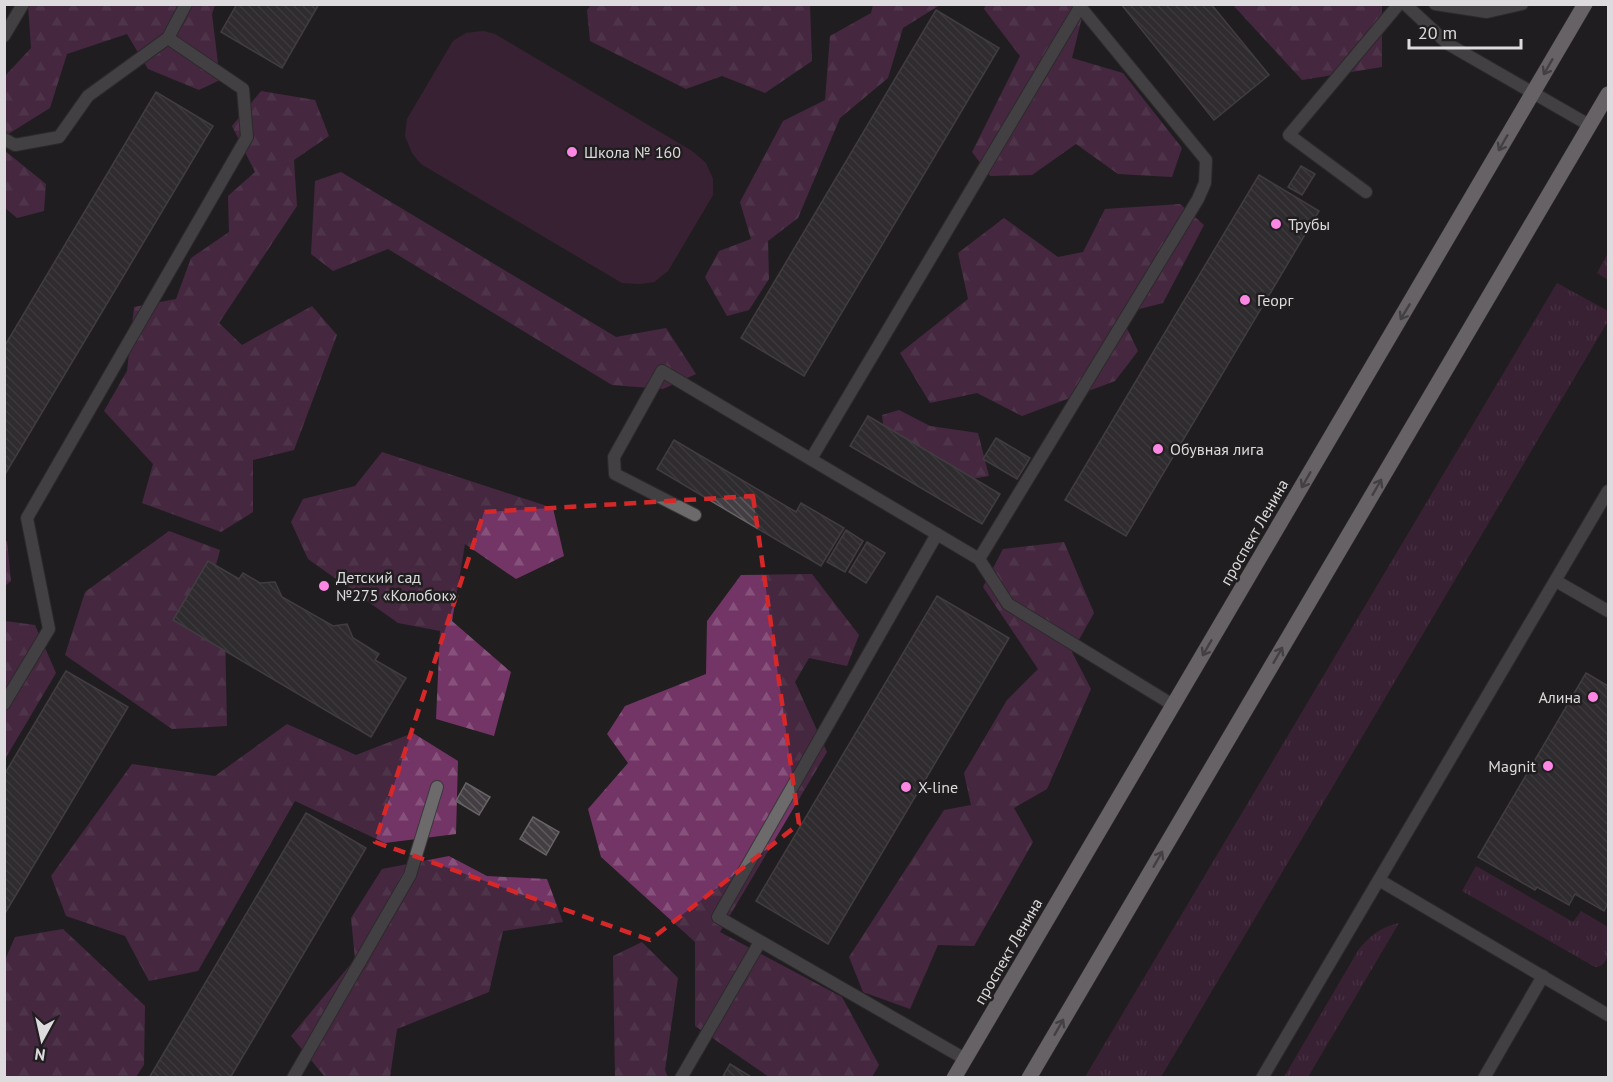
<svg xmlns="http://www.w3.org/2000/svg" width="1613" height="1082" font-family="'PT Sans',sans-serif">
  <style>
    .grass { fill: url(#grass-tufts) }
    .forest { fill: url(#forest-firs) }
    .pitch { fill: #57274d }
    .building { fill: url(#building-back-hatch); stroke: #676366; stroke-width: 1.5 }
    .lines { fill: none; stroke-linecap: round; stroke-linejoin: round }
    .lane-casing { stroke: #3b383a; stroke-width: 14 }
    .street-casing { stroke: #3b383a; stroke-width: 14 }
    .primary-casing { stroke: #3b383a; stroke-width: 16 }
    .lane { stroke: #6c6a6b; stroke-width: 12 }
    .street { stroke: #6c6a6b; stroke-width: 12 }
    .primary { stroke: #bab6b9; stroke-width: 15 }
    .oneway { stroke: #6e6a6c }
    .marked { fill: none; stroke: #d62828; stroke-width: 4.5; stroke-dasharray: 12 8; stroke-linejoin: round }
    .poi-dot { fill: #fc86e4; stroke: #211e20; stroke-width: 2 }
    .labels { text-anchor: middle; stroke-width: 5; stroke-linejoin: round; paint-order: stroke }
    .poi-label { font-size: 16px; fill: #dddbdd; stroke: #211e20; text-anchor: start }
    .street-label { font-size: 16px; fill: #dddbdd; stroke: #211e20 }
  </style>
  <defs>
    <pattern id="grass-tufts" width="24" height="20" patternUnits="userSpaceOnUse" patternTransform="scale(1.5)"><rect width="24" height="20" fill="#57274d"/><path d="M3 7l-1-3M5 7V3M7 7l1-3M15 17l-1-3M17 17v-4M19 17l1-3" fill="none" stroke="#6f4666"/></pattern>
    <pattern id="forest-firs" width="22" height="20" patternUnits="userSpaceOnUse" patternTransform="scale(1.5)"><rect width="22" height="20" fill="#733466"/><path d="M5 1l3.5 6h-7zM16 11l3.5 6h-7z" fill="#86517b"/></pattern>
    <pattern id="building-back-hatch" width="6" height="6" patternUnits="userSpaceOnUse" patternTransform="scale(1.5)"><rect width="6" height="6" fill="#423e41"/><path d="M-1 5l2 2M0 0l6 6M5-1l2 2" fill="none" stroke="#5d595c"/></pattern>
  </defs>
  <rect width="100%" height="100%" fill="#211e20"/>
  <g class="grass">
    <polygon points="1608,253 1608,280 1597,273"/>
    <polygon points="1557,283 1608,311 1608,321 1161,1077 1085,1077"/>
    <path d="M1476 866 1573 922 1581 911 1608 927C1609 939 1612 967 1595 967L1462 891Z"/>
    <path d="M1399 923 1308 1077H1284L1359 949C1372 934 1380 928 1399 923Z"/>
  </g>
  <g class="forest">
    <polygon points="986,4 1085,5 1072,58 1123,73 1182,148 1172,177 1118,174 1076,144 1032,175 990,176 972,152 1020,56 984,9"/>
    <polygon points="28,5 215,5 212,14 220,80 199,90 148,69 127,34 67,54 50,108 5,136 4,77 31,48"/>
    <polygon points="591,5 810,5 812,61 765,93 722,76 686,89 590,41 587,10"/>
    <polygon points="873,5 940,5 903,28 888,78 840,118 798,218 768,241 769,279 749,310 727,316 705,277 719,251 751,239 740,202 783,121 825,100 830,36 871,13"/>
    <polygon points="1233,5 1382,5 1382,67 1302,80"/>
    <polygon points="261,91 315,100 329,136 294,160 297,206 219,323 242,345 312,306 337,335 294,450 253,460 253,512 221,532 142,503 153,464 104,411 127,371 134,307 176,299 191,258 229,232 228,196 255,172 232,126"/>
    <polygon points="4,150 46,184 44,211 17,218 5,208"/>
    <polygon points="341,172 616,337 666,328 696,374 663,389 612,385 388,249 333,271 311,254 315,181"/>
    <polygon points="1180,204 1204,225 1163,303 1120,314 1138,351 1115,381 1022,416 977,393 930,403 900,353 968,299 958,253 1004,218 1058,257 1083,252 1105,209"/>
    <polygon points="899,410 930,426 978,433 989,476 937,485 886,448 882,415"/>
    <polygon points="382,452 553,508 564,556 516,579 465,544 452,621 511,672 494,736 436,719 440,631 398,623 308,559 291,522 303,499 355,486"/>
    <polygon points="169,531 220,550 205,606 225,632 227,726 172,729 65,655 85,592"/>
    <polygon points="5,541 7,541 11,581 5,586"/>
    <polygon points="1064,542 1094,613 1072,652 1091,689 1047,789 1014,808 1033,842 974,946 938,945 910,1009 863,992 849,957 944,810 971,805 964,773 1007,700 1038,669 983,587 1003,549"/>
    <polygon points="812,574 859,635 847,666 809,658 795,682 827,752 720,932 842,997 879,1065 872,1077 769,1077 695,1026 695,942 601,857 588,809 628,763 607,734 625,706 706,674 707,621 741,575"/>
    <polygon points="5,621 35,625 56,673 5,759"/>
    <polygon points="287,724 356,755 413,733 458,761 456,834 385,843 295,801 198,971 149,981 125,936 66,916 51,876 132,764 215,776"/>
    <polygon points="449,856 487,876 547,879 563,922 503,931 489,992 397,1029 390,1077 325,1077 291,1036 355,959 351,918 382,869"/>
    <polygon points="63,929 145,1006 144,1065 136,1077 5,1077 5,960 15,937"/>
    <polygon points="642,942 678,978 665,1070 668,1077 615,1077 613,956"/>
  </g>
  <polygon class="pitch" points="483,31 495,34 692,151 706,163 713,179 713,195 668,271 654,282 640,284 622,283 421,164 412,153 405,136 407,119 453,41 466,33"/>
  <g class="building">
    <polygon points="237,4 319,4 282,68 221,32"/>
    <polygon points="1121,4 1211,4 1269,75 1214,120"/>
    <polygon points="936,10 999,48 804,376 741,338"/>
    <polygon points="156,92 213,126 4,476 4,347"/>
    <polygon points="1301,166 1315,174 1302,195 1288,187"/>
    <polygon points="1259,175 1319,211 1126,536 1065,500"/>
    <polygon points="868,416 1000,494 982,524 850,446"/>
    <polygon points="996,438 1030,458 1017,479 983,459"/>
    <polygon points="674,440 796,512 801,503 844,528 821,566 657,469"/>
    <polygon points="846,530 863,541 845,572 827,562"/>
    <polygon points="867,542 885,553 866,583 849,572"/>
    <polygon points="208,561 239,579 243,573 260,583 275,582 282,597 333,626 347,624 353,638 379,654 375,660 406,678 371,737 173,620"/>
    <polygon points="937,596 1009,638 828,944 756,901"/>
    <polygon points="66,671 128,707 4,915 4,775"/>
    <polygon points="1586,673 1608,686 1608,903 1604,911 1575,894 1569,905 1537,887 1535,890 1478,857"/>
    <polygon points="466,783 490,797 479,815 456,801"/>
    <polygon points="306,813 366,848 230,1078 149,1078"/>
    <polygon points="533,817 559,832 546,855 520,839"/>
    <polygon points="730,1064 753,1078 722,1078"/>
  </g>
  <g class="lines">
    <g class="lane-casing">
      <g id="lane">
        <polyline points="4,36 23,4"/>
        <polyline points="4,139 15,145 59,137 88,96 168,38"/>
        <polyline points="1366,192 1289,135 1399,4"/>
        <polyline points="811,459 1080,7"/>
        <polyline points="695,515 615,474 614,457 662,371 979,559 1008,604 1173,705"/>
        <polyline points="937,534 718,917 965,1059"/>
        <polyline points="979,559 1198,199 1205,183 1206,160 1078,4"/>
        <polyline points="1556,581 1608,611"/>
        <polyline points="4,704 49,629 27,518 247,137 243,89 168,38 186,4"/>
        <polyline points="1379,880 1608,1015"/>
        <polyline points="293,1078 410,875 437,787"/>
        <polyline points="681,1078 760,942"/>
        <polyline points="1484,1078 1543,976"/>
      </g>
    </g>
    <g class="street-casing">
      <g id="street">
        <polyline points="1405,4 1448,44 1589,125"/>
        <polyline points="1435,4 1487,12 1522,4"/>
        <polyline points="1262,1078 1608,491"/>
      </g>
    </g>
    <g class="primary-casing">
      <g id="primary">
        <polyline points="954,1078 1585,4"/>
        <polyline points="1029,1078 1608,94"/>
      </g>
    </g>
    <use href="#lane" class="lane"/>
    <use href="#street" class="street"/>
    <use href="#primary" class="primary"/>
  </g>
  <defs><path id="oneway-shaft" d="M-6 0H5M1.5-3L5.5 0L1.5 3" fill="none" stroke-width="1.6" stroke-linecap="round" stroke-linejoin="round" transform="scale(1.5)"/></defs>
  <g class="oneway">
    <use href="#oneway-shaft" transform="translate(1548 67) rotate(120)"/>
    <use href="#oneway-shaft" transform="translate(1503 143) rotate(120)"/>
    <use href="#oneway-shaft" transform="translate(1405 312) rotate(121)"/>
    <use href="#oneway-shaft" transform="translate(1306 480) rotate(120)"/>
    <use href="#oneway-shaft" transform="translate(1377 487) rotate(-60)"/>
    <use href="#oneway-shaft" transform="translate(1207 648) rotate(120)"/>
    <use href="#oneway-shaft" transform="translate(1278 655) rotate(-60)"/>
    <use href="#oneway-shaft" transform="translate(1158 859) rotate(-60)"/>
    <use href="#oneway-shaft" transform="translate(1059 1027) rotate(-60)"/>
  </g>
  <path d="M0 0H1613V1082H0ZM753 496 799 824 650 940 375 842 484 512Z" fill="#211e20" fill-opacity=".55" fill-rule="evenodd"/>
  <path class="marked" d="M753 496 799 824 650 940 375 842 484 512Z"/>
  <g class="poi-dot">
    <circle cx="572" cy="152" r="6"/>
    <circle cx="1276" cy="224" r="6"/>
    <circle cx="1245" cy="300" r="6"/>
    <circle cx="1158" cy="449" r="6"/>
    <circle cx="324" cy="586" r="6"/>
    <circle cx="1593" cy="697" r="6"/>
    <circle cx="1548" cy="766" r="6"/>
    <circle cx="906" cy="787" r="6"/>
  </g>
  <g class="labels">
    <g class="poi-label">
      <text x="584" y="158">Школа № 160</text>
      <text x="1288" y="230">Трубы</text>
      <text x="1257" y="306">Георг</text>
      <text x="1170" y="455">Обувная лига</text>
      <text x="336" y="583">Детский сад<tspan x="336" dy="18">№275 «Колобок»</tspan></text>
      <text x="1581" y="703" text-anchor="end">Алина</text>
      <text x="1536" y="772" text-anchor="end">Magnit</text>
      <text x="918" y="793">X-line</text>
    </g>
    <g class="street-label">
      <text transform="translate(1254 532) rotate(-60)" y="6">проспект Ленина</text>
      <text transform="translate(1008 951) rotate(-60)" y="6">проспект Ленина</text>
    </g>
  </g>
  <rect width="1613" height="1082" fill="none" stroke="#dddbdd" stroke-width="12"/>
  <g transform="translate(42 1040) rotate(188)" stroke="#211e20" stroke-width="4.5" paint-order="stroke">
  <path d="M0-4.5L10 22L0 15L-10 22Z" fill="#dddbdd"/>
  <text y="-9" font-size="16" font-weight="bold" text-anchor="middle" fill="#dddbdd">N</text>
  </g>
  <path d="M1409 39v9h112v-9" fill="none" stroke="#dddbdd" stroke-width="3"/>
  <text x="1418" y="39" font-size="18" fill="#dddbdd" stroke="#211e20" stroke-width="4.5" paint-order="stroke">20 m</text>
</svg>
